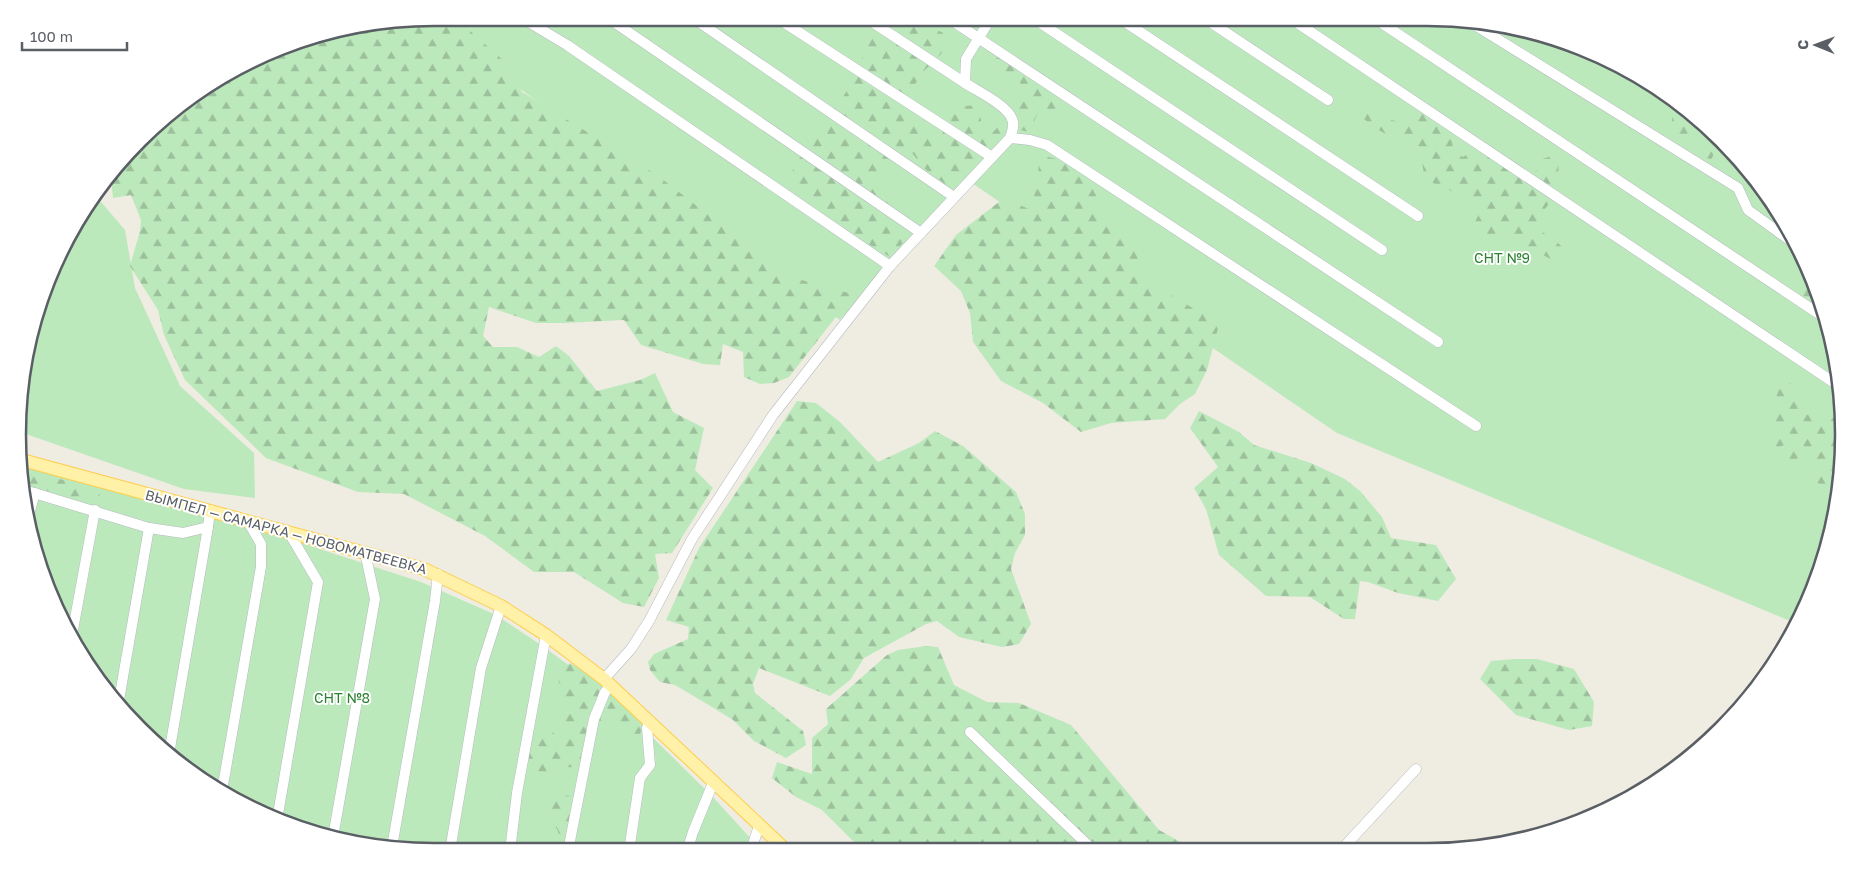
<svg xmlns="http://www.w3.org/2000/svg" width="1861" height="869" font-family="'Golos Text',sans-serif">
  <style>
    .green { fill: #bce9bc }
    .forest { fill: url(#forest-firs) }
    .lines { fill: none; stroke-linecap: round; stroke-linejoin: round }
    .minor-casing { stroke: #b7bbc0; stroke-width: 11 }
    .major-casing { stroke: #fecd4c; stroke-width: 14 }
    .minor { stroke: #fff; stroke-width: 10 }
    .major { stroke: #fff1a7; stroke-width: 12 }
    .labels { text-anchor: middle; stroke-width: 4; stroke-linejoin: round; paint-order: stroke }
    .park-label { font-size: 14px; fill: #2c8230; stroke: #fff }
    .street-label { font-size: 14px; fill: #5a5f65; stroke: #fff }
    .rim { fill: none; stroke: #5a5f65; stroke-width: 2.5 }
  </style>
  <defs>
    <pattern id="forest-firs" width="22" height="20" patternUnits="userSpaceOnUse" patternTransform="scale(1.25)"><rect width="22" height="20" fill="#bce9bc"/><path d="M5 1l3.5 6h-7zM16 11l3.5 6h-7z" fill="#9cc09c"/></pattern>
  </defs>
  <rect width="100%" height="100%" fill="#efece2"/>
  <g class="green">
    <polygon points="435,18 1427,18 1508,26 1586,49 1658,88 1722,140 1773,203 1812,275 1836,353 1843,435 1835,516 1812,594 1795,623 1337,433 966,179 840,320 423,19"/>
    <polygon points="95,195 125,230 135,288 180,386 254,453 255,498 184,489 23,433 26,353 49,275 88,203"/>
    <polygon points="22,467 101,486 283,537 421,582 496,615 541,645 597,686 645,730 712,796 753,841 764,850 434,851 353,843 275,820 203,781 140,730 61,619 21,489"/>
  </g>
  <g class="forest">
    <polygon points="434,18 457,18 458,20 505,62 522,92 657,175 787,276 856,295 839,313 789,377 774,383 760,384 744,377 743,352 723,344 720,365 703,364 641,345 624,320 564,323 536,323 489,307 483,336 493,347 517,347 539,357 556,346 569,356 597,391 640,380 655,373 673,412 704,428 695,470 713,488 672,553 655,554 659,578 644,607 623,603 574,572 534,572 485,536 404,494 358,492 266,458 185,380 164,335 158,310 130,266 140,231 141,220 131,195 113,198 111,179 180,104 300,40"/>
    <path d="M881 18H914L943 33 945 46 941 54 923 72 908 95 923 120 929 127V136L931 140 942 139 946 107 979 105C982 118 978 128 992 133L1004 121 1006 125 1004 134 953 190 925 169 912 153 900 150 884 166 879 180 896 225 909 236 890 257 844 229 821 212 815 202 800 191 791 175 807 135 819 126 840 102 846 92 862 61 863 48Z"/>
    <polygon points="956,18 986,18 984,21 975,23 969,27"/>
    <polygon points="1570,45 1586,49 1658,88 1696,119 1686,136 1680,142 1676,140 1672,121 1672,107 1663,92 1637,80 1615,66 1605,65 1595,67 1572,52"/>
    <polygon points="999,56 1062,95 1063,104 1062,110 1047,114 1038,113 1029,132 1020,130 1009,103 1019,93 1021,84 1011,74 994,67 989,64"/>
    <path d="M1368 108 1378 111 1391 120 1405 123 1421 112 1451 132 1453 150 1463 157 1477 148 1499 163 1534 174 1542 159 1555 155 1559 161C1558 179 1557 195 1545 209L1547 222 1542 232 1553 238 1570 255 1564 266 1543 255 1535 265 1518 259 1512 242 1499 232 1492 237 1477 233 1474 224 1478 216 1476 207 1446 188 1425 180 1420 150C1404 145 1376 130 1364 119Z"/>
    <polygon points="1710,130 1721,139 1711,160 1705,157"/>
    <polygon points="1039,155 1075,163 1088,179 1105,214 1129,241 1135,250 1146,280 1194,309 1213,309 1221,317 1207,370 1195,394 1180,404 1165,419 1111,423 1081,432 1043,403 1001,381 973,342 970,313 961,291 934,266 956,235 999,202 1011,196 1017,204 1029,209 1038,185"/>
    <polygon points="1806,268 1808,268 1812,275 1828,329 1800,307 1797,285"/>
    <path d="M1786 380 1795 387 1806 415C1824 410 1831 413 1843 427L1840 467 1833 468 1826 485 1812 482 1813 459 1804 450 1794 463 1788 459 1786 444 1772 451 1769 440 1775 428 1770 421 1776 416 1779 406 1776 401 1778 387Z"/>
    <polygon points="797,401 816,403 840,422 878,462 919,443 935,431 963,446 1016,492 1025,514 1025,535 1015,553 1011,569 1031,624 1019,644 1002,647 959,637 937,621 926,624 864,658 850,680 830,696 759,668 753,684 755,693 803,731 806,745 786,758 754,741 733,720 707,704 675,685 660,682 650,670 648,662 654,654 688,639 689,627 666,620 699,548"/>
    <polygon points="1199,411 1239,432 1254,445 1311,463 1345,479 1360,491 1382,517 1391,538 1436,545 1456,579 1438,601 1398,593 1368,582 1360,581 1355,619 1344,619 1310,597 1266,596 1219,555 1206,509 1194,488 1218,467 1190,428"/>
    <polygon points="22,470 97,488 100,495 94,501 84,501 21,483"/>
    <polygon points="926,646 938,647 954,685 987,702 1019,703 1071,725 1159,830 1184,844 1215,849 862,850 822,810 796,797 772,778 777,762 812,774 812,738 828,724 826,709 887,655 898,650"/>
    <polygon points="1514,659 1537,659 1574,669 1594,702 1592,726 1569,730 1516,715 1480,679 1491,661"/>
    <path d="M570 663 595 678 639 718 643 725 640 734 636 735 602 721 589 719 582 766 562 768 556 771 552 783 555 793 570 796 574 799 567 839H561L557 829 543 813C546 802 551 784 540 778 534 775 529 774 526 768L534 728 549 729 556 735 561 734 563 728C560 719 564 713 564 704 564 694 560 686 557 676Z"/>
  </g>
  <g class="lines">
    <g class="minor-casing">
      <g id="minor">
        <polyline points="522,18 567,45 890,266"/>
        <polyline points="608,18 921,233"/>
        <polyline points="693,18 954,197"/>
        <polyline points="777,18 992,157"/>
        <polyline points="866,18 965,83"/>
        <polyline points="948,18 1438,342"/>
        <polyline points="1033,18 1382,250"/>
        <polyline points="1119,18 1418,216"/>
        <polyline points="1204,18 1328,100"/>
        <polyline points="1290,18 1839,386"/>
        <polyline points="1374,18 1825,318"/>
        <polyline points="1470,22 1738,188 1748,210 1795,244"/>
        <polyline points="1010,138 1030,140 1047,145 1476,426"/>
        <polyline points="21,489 149,528 183,533 208,527"/>
        <polyline points="29,514 35,493"/>
        <polyline points="72,635 95,510"/>
        <path d="M604 679 631 649 649 621 692 539 773 415 890 266 1010 138C1012 132 1015 125 1012 119 1007 105 977 91 965 83L966 59 991 18"/>
        <polyline points="119,700 149,528"/>
        <polyline points="970,732 1092,849"/>
        <polyline points="169,754 208,527 210,510"/>
        <polyline points="222,791 261,567 261,544 247,520"/>
        <polyline points="277,820 318,582 288,531"/>
        <polyline points="333,837 375,599 365,552"/>
        <polyline points="392,847 435,601 438,574"/>
        <polyline points="1343,848 1416,769"/>
        <polyline points="751,850 759,826"/>
        <polyline points="450,851 481,668 501,606"/>
        <polyline points="510,851 517,793 546,635"/>
        <polyline points="568,851 594,719 605,692 611,686"/>
        <polyline points="629,851 640,778 650,765 647,728 650,721"/>
        <polyline points="687,851 693,832 713,783"/>
      </g>
    </g>
    <g class="major-casing">
      <polyline id="major" points="22,460 424,569 501,606 546,635 604,679 786,850"/>
    </g>
    <use href="#minor" class="minor"/>
    <use href="#major" class="major"/>
  </g>
  <g class="labels">
    <g class="park-label">
      <text x="1502" y="263">СНТ №9</text>
      <text x="342" y="703">СНТ №8</text>
    </g>
    <g class="street-label">
      <text transform="translate(286 532) rotate(15)" y="5">ВЫМПЕЛ — САМАРКА — НОВОМАТВЕЕВКА</text>
    </g>
  </g>
  <path d="M0 0H1861V869H0ZM434 26H1427A408 408 0 0 1 1835 434V435A408 408 0 0 1 1427 843H434A408 408 0 0 1 26 435V434A408 408 0 0 1 434 26Z" fill="#fff" fill-rule="evenodd"/>
  <path class="rim" d="M434 26H1427A408 408 0 0 1 1835 434V435A408 408 0 0 1 1427 843H434A408 408 0 0 1 26 435V434A408 408 0 0 1 434 26Z"/>
  <g transform="translate(1816 45) rotate(271)" stroke="#ffffff" stroke-width="4" paint-order="stroke">
  <path d="M0-4L9 19L0 12L-9 19Z" fill="#5a5f65"/>
  <text y="-8" font-size="14" font-weight="bold" text-anchor="middle" fill="#5a5f65">С</text>
  </g>
  <path d="M22 42v8h105v-8" fill="none" stroke="#5a5f65" stroke-width="2.5"/>
  <text x="30" y="42" font-size="15" fill="#5a5f65" stroke="#ffffff" stroke-width="4" paint-order="stroke">100 m</text>
</svg>
